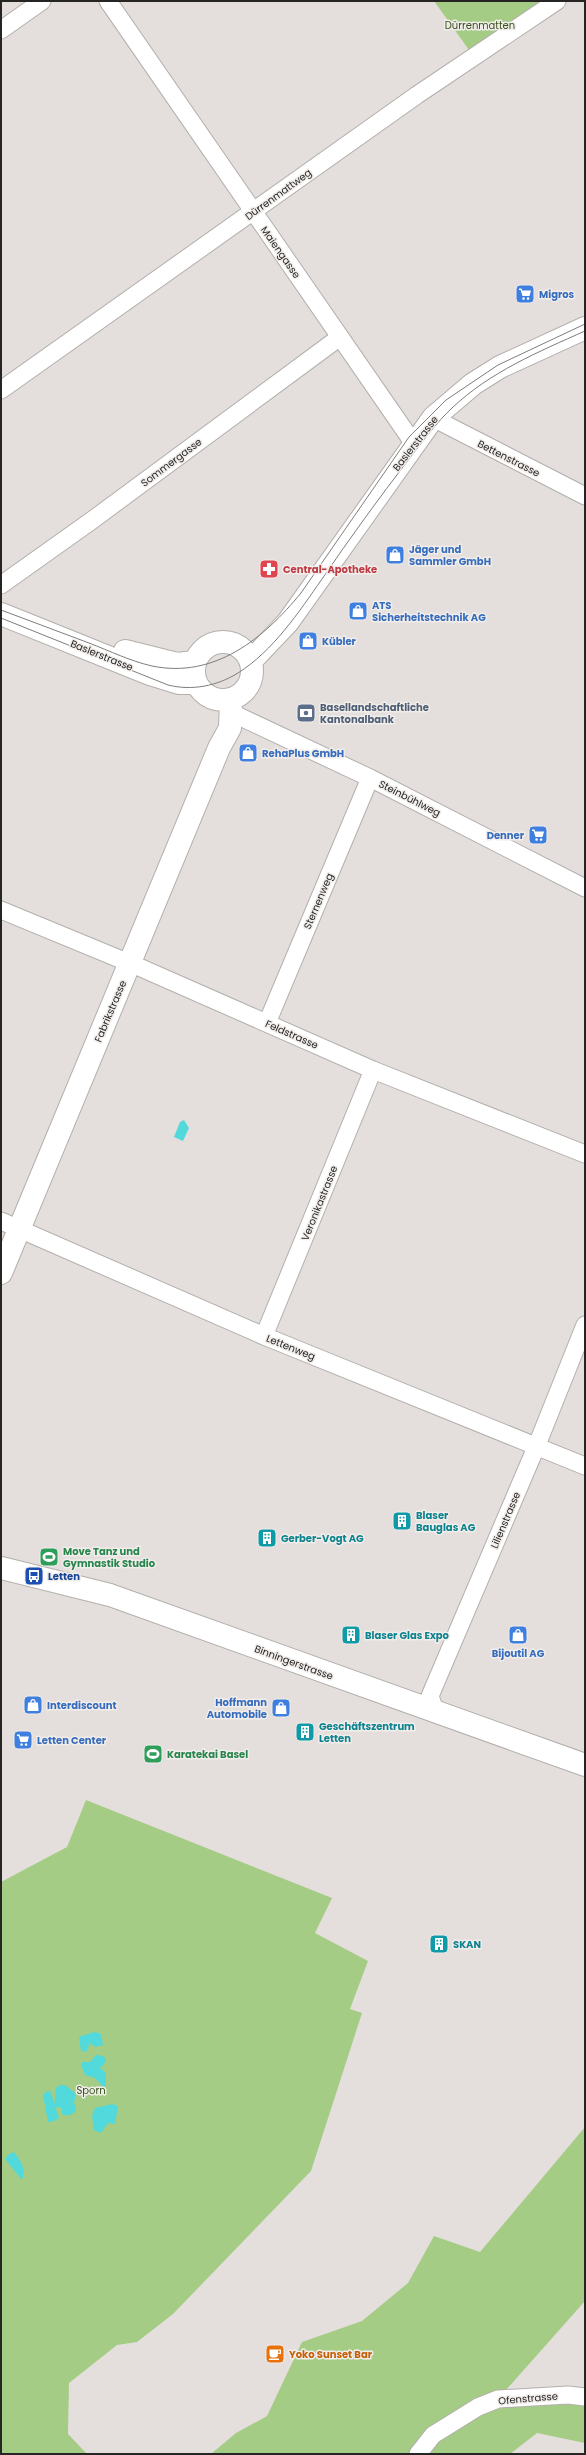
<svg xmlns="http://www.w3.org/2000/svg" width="586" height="2455" font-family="Poppins,sans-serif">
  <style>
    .green { fill: #a5cc84 }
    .water { fill: #51d9dc }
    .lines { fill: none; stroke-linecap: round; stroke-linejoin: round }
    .street-casing { stroke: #b3afac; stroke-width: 19 }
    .secondary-casing { stroke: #b3afac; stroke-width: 24 }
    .street { stroke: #fff; stroke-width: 17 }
    .secondary { stroke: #fff; stroke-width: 22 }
    .tram { stroke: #807d7b; stroke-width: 1 }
    .labels { text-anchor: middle; stroke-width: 3; stroke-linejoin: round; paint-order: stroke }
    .park-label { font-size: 10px; fill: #36511a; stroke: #f1edea }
    .street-label { font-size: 10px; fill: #272524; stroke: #f1edea }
    .shop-label { font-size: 10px; font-weight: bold; fill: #366cbe; stroke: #f1edea; text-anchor: start }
    .health-label { font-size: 10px; font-weight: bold; fill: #be3a42; stroke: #f1edea; text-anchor: start }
    .service-label { font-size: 10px; font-weight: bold; fill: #4e5e75; stroke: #f1edea; text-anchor: start }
    .culture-label { font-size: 10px; font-weight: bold; fill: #0d838f; stroke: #f1edea; text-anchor: start }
    .leisure-label { font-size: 10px; font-weight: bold; fill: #27864d; stroke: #f1edea; text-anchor: start }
    .transit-label { font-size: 10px; font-weight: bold; fill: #164399; stroke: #f1edea; text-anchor: start }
    .food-label { font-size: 10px; font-weight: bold; fill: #c56008; stroke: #f1edea; text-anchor: start }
  </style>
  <rect width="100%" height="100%" fill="#e4dfdc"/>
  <g class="green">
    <polygon points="434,1 557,1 474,57"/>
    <polygon points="86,1800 332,1898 315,1933 368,1961 350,2009 362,2013 311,2171 173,2314 137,2342 117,2345 69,2383 68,2434 87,2454 1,2454 1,1882 67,1847"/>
    <polygon points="585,2127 585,2301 498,2399 585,2397 585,2443 537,2433 510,2454 211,2454 236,2433 267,2416 302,2342 362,2321 408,2283 434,2236 480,2252"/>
  </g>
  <g class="water">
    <polygon points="184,1120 189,1128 183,1141 174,1137 180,1122"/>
    <polygon points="95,2032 101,2034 103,2045 95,2047 90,2043 86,2052 81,2051 79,2038 81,2036"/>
    <polygon points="96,2055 103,2056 106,2059 106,2062 100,2068 106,2073 106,2086 103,2087 95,2078 85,2075 81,2065 82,2062 90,2062"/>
    <path d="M60 2085H65L76 2094 74 2103 76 2110C73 2115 67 2117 62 2114V2108L55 2107 59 2117 55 2121 48 2122 43 2095 47 2091H50L55 2104 56 2088Z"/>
    <polygon points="112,2104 118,2106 115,2124 108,2123 101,2133 94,2130 92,2116 95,2108"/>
    <path d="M14 2152C21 2161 26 2169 22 2180L5 2159 8 2155Z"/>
  </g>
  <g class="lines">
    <g class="street-casing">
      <g id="street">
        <polyline points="108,1 414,444"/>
        <polyline points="1,30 42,1"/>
        <polyline points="1,390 417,95 557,1"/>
        <polyline points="433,418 585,496"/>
        <polyline points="1,585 91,521 340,337"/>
        <polyline points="232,713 370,778 585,888"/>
        <polyline points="1,910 139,967 373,1070 585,1154"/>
        <polyline points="267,1023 370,778"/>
        <polyline points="1,1221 264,1336 585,1466"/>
        <polyline points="264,1336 373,1070"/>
        <polyline points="436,1714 430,1696 537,1445 585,1325"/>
        <polyline points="418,2454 433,2435 478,2407 498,2399 568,2395 585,2397"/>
      </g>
    </g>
    <g class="secondary-casing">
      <g id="secondary">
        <polyline points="1,614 150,674 179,683 196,683"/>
        <circle cx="223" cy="671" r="29"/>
        <polyline points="125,651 177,664 194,662"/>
        <polyline points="251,661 288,622 433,418 473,384 500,367 585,328"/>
        <polyline points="1,1273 219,748 230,728 231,699"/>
        <polyline points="1,1568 110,1595 585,1765"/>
      </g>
    </g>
    <use href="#street" class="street"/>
    <use href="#secondary" class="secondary"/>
    <g class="tram">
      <path d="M1 610C30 621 60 632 89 643 110 651 130 661 152 666 215 679 264 638 301 593L409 437 446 400 498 365 585 324"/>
      <path d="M1 618 168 685C192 691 217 686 238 673 273 651 299 612 322 579 350 538 379 498 409 459 423 441 436 423 452 408 490 372 538 352 585 331"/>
    </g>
  </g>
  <defs>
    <g id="supermarket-square" transform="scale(1)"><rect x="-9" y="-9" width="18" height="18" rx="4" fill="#3f7fe0" stroke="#f1edea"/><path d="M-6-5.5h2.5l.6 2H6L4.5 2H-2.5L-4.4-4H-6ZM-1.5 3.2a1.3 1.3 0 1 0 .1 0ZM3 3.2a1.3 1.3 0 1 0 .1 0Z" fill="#fff"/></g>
    <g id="shop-square" transform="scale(1)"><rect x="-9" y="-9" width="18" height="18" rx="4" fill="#3f7fe0" stroke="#f1edea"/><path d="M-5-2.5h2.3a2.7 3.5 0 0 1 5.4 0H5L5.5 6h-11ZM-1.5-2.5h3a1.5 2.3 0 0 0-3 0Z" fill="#fff"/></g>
    <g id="pharmacy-square" transform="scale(1)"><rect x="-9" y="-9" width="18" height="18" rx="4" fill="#e0444e" stroke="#f1edea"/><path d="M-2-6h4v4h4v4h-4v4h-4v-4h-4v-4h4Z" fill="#fff"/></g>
    <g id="bank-square" transform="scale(1)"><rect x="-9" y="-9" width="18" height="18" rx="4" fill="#5c6f8a" stroke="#f1edea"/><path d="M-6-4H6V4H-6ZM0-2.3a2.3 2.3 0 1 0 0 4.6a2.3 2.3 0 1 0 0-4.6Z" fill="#fff"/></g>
    <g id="building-square" transform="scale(1)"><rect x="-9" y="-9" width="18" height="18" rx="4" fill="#0f9aa8" stroke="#f1edea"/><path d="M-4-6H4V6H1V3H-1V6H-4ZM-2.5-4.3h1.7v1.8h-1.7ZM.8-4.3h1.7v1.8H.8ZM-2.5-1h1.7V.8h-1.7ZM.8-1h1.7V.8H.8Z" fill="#fff"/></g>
    <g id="stadium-square" transform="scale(1)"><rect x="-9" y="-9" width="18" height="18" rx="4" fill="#2e9e5b" stroke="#f1edea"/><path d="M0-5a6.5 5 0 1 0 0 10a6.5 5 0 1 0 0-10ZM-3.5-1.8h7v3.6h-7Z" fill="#fff"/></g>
    <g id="bus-square" transform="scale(1)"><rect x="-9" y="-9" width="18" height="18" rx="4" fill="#1a4fb4" stroke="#f1edea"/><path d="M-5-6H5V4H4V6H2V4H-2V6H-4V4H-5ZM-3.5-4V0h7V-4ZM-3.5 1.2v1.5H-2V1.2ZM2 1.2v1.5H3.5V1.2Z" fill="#fff"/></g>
    <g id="cafe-square" transform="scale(1)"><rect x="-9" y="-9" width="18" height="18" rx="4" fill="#e8710a" stroke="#f1edea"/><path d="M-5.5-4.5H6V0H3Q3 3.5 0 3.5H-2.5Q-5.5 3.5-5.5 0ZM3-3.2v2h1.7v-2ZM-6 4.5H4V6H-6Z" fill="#fff"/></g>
  </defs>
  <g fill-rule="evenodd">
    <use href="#supermarket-square" x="525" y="294"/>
    <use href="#shop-square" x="395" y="555"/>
    <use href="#pharmacy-square" x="269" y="569"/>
    <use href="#shop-square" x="358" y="611"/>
    <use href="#shop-square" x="308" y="641"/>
    <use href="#bank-square" x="306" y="713"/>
    <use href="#shop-square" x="248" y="753"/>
    <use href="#supermarket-square" x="538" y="835"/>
    <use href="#building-square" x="402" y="1521"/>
    <use href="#building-square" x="267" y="1538"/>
    <use href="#stadium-square" x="49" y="1557"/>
    <use href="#bus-square" x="34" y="1576"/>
    <use href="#building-square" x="351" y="1635"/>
    <use href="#shop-square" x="518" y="1635"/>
    <use href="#shop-square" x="33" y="1705"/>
    <use href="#shop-square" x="281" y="1708"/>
    <use href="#building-square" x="305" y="1732"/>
    <use href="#supermarket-square" x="23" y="1740"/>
    <use href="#stadium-square" x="153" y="1754"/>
    <use href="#building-square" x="439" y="1944"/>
    <use href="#cafe-square" x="275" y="2354"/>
  </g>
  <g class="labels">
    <g class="park-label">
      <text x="480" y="29">Dürrenmatten</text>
      <text x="91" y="2094">Sporn</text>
    </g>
    <g class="street-label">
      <text transform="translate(278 194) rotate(-36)" y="4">Dürrenmattweg</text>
      <text transform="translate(281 252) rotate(55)" y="4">Maiengasse</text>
      <text transform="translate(415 443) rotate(-52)" y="4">Baslerstrasse</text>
      <text transform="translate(509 458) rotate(27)" y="4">Bettenstrasse</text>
      <text transform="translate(171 462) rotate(-37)" y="4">Sommergasse</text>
      <text transform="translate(102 655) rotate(22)" y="4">Baslerstrasse</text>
      <text transform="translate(410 798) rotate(27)" y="4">Steinbühlweg</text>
      <text transform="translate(318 901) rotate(-67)" y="4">Sternenweg</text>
      <text transform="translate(110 1011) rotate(-67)" y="4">Fabrikstrasse</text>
      <text transform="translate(292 1034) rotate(24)" y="4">Feldstrasse</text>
      <text transform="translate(319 1203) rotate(-68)" y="4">Veronikastrasse</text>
      <text transform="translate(291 1347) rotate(22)" y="4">Lettenweg</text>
      <text transform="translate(505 1520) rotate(-67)" y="4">Lilienstrasse</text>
      <text transform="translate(294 1662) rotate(20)" y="4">Binningerstrasse</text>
      <text transform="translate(528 2398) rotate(-5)" y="4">Ofenstrasse</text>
    </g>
    <g class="shop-label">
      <text x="539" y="298">Migros</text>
      <text x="409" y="553">Jäger und<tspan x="409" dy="12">Sammler GmbH</tspan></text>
      <text x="372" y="609">ATS<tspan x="372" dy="12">Sicherheitstechnik AG</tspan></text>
      <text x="322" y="645">Kübler</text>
      <text x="262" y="757">RehaPlus GmbH</text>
      <text x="524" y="839" text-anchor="end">Denner</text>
      <text x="518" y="1657" text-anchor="middle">Bijoutil AG</text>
      <text x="267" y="1706" text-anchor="end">Hoffmann<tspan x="267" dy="12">Automobile</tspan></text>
      <text x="47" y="1709">Interdiscount</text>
      <text x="37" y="1744">Letten Center</text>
    </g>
    <g class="health-label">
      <text x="283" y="573">Central-Apotheke</text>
    </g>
    <g class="service-label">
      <text x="320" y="711">Basellandschaftliche<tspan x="320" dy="12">Kantonalbank</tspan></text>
    </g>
    <g class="culture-label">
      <text x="416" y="1519">Blaser<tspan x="416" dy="12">Bauglas AG</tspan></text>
      <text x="281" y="1542">Gerber-Vogt AG</text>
      <text x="365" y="1639">Blaser Glas Expo</text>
      <text x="319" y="1730">Geschäftszentrum<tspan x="319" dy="12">Letten</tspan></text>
      <text x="453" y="1948">SKAN</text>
    </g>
    <g class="leisure-label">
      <text x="63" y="1555">Move Tanz und<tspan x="63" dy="12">Gymnastik Studio</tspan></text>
      <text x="167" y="1758">Karatekai Basel</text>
    </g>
    <g class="transit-label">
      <text x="48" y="1580">Letten</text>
    </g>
    <g class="food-label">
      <text x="289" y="2358">Yoko Sunset Bar</text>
    </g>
  </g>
  <rect width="586" height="2455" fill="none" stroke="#272524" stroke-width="4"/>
</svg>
